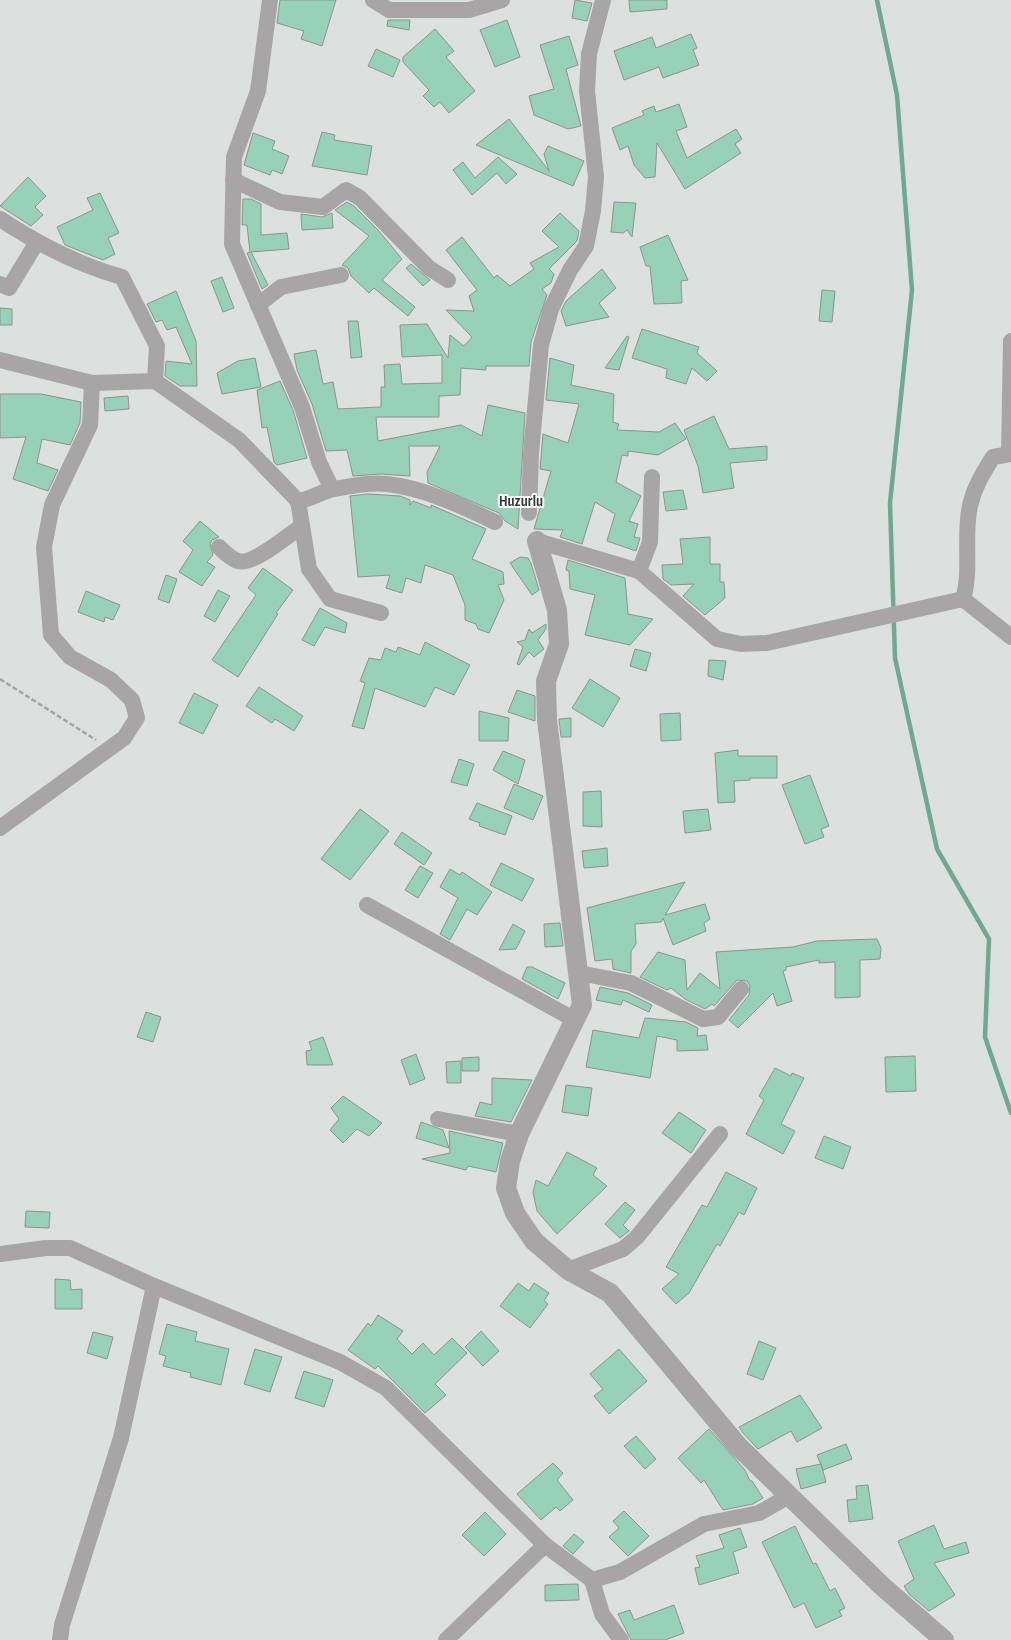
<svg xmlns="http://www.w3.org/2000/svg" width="1011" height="1640" font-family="'Sofia Sans Condensed',sans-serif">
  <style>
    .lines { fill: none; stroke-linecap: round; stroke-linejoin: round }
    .stream { stroke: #70a991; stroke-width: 4.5 }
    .building { fill: #97d2b8; stroke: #8f9291 }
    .path { stroke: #a2a5a4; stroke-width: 2.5; stroke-dasharray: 5 2.5; stroke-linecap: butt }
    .minor { stroke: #a7a5a5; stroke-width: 16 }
    .tertiary { stroke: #a7a5a5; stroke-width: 20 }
    .labels { text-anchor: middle; stroke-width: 4; stroke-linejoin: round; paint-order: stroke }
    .quarter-label { font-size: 16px; font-weight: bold; fill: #363938; stroke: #fff }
  </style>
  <rect width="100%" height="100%" fill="#dce0df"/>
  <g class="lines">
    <polyline class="stream" points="877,0 897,95 912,290 890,503 895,658 937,849 989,939 985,1037 1011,1113"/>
  </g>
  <g class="building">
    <polygon points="280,0 336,0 322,46 301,39 304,31 277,23"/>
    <polygon points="575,0 592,3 587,21 572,18"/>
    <polygon points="629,0 667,0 667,9 630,12"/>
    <polygon points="388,20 410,20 409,30 387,26"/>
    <polygon points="507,20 520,57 495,67 480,30"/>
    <polygon points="435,29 454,51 446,57 475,91 449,113 440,102 434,107 423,96 429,90 403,62 403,57"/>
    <polygon points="691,34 697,48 693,50 699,65 663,78 659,67 624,80 614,51 652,37 656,48"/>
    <polygon points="569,36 578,65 566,69 581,126 568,129 534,115 529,96 554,89 540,45"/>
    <polygon points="376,49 400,60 393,77 368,66"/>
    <polygon points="679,104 687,127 676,131 687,158 736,129 742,139 735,144 741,153 685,189 657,143 655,177 645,178 634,165 628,146 620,150 612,128 644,115 642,111 654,106 656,112"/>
    <polygon points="509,119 549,171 544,154 548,146 584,161 573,186 476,145"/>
    <polygon points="322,132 335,135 334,140 372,146 367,175 312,166"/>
    <polygon points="253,133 275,141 272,149 289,156 282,174 272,170 270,175 244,165"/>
    <polygon points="498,157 517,174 506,184 497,173 472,195 453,170 463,162 475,178"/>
    <polygon points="28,177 46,196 35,207 43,215 31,226 0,206"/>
    <polygon points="100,193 119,233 108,238 115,254 103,260 65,245 57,227 93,210 87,198"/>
    <polygon points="243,199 251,199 261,204 261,235 287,233 289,249 251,252 268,285 262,289 247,253 250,252 247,225 242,225"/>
    <polygon points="347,202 354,206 378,230 402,259 382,280 415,307 408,316 374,288 369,293 351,276 348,268 342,265 369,236 335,210"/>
    <polygon points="614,202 636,203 632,237 627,230 623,233 611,232"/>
    <polygon points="332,213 333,228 302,230 301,214 322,217"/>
    <polygon points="560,213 579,231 577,241 549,269 554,274 551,283 542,289 547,295 531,342 529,366 486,366 486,370 461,368 460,395 439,396 439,417 376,417 378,441 461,425 482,436 488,405 525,413 518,529 505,521 499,513 428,483 427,472 440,446 409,446 410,476 381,474 353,476 347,450 326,451 312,404 297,370 294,354 316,350 323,384 333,382 338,409 381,407 381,387 385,387 384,365 400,364 402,384 442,383 442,355 402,357 400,325 427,324 448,358 450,335 464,346 472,337 446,310 474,311 469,296 477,290 446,250 462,237 494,278 497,275 510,286 534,269 530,263 559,247 542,231"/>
    <polygon points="668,235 688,280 681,281 682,303 654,304 650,266 646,266 640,247"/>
    <polygon points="411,264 430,280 423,286 406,268"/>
    <polygon points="602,269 616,288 599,303 609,317 566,326 561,311 566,301"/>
    <polygon points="222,277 234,308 223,312 211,281"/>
    <polygon points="822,290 835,291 832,322 819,321"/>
    <polygon points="176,291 196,341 197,386 180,386 165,376 166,361 192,364 176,327 167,330 162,320 156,322 147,304"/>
    <polygon points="0,308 12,309 12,325 0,325"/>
    <polygon points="348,321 358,321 362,357 351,358"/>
    <polygon points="642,329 699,347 697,353 717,371 707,381 692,368 686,384 666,378 667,369 632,358"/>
    <polygon points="627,336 629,337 619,370 605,368"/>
    <polygon points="255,358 261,387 222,394 217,373 238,361"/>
    <polygon points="550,358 574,365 571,385 614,394 613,422 619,424 617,430 659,432 675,423 686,439 658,455 628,451 628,456 622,455 616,482 641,496 629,521 638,524 634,537 640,538 636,551 607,541 615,514 595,502 582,544 560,537 563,530 534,529 551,471 540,469 543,434 568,443 579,404 546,400"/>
    <polygon points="280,381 293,410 307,458 277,465 274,462 267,427 262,428 257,390"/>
    <polygon points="0,394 41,394 81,402 80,423 70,445 42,439 37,463 58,470 48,491 13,479 26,437 0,438"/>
    <polygon points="128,396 129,409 105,411 104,398"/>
    <polygon points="714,416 729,449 767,446 767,460 730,463 734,488 703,493 698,466 684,430"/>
    <polygon points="683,490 687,509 666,511 663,492"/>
    <polygon points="368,494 400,496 410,500 410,505 413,501 431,508 431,505 486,529 472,559 503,572 504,584 498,585 504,600 489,633 478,629 476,624 465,620 465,605 453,575 425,565 421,583 406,578 402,593 386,588 390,575 358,577 350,496"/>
    <polygon points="200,521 219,537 212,540 210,544 213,555 207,562 215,567 202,586 179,572 193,550 183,541"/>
    <polygon points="710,537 710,564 720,564 720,582 724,582 725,598 705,615 683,596 694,584 671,585 663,579 662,565 683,564 680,539"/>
    <polygon points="520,557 528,558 531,563 539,590 532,595 510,563"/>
    <polygon points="568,560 625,578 628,614 653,619 630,645 585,635 595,595 570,589 569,571 566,570"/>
    <polygon points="263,568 293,590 276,613 278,614 238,677 212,660 256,595 248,588"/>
    <polygon points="166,575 177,579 169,603 158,599"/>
    <polygon points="218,590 230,596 215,622 204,616"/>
    <polygon points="86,591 120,605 113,620 105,617 104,622 78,612"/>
    <polygon points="320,608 347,623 345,633 325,627 314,646 302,640"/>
    <polygon points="546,624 546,629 538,640 544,649 534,657 529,652 519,665 517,664 523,647 517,642 525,640 529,629 532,633"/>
    <polygon points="425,642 470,665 454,695 435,687 425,707 375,688 364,729 352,726 365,683 360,681 369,658 381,660 385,648 396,652 398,647 420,655"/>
    <polygon points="635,649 651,653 646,671 630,666"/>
    <polygon points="709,660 726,661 723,680 708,676"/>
    <polygon points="590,679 620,698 603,727 572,708"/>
    <polygon points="259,687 303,716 294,731 275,719 272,723 246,706"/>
    <polygon points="517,690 535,696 535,721 508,712"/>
    <polygon points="194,693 218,705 203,734 179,723"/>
    <polygon points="479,711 509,718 508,741 479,741"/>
    <polygon points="680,713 681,740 661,741 660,714"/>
    <polygon points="571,718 571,737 561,737 559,719"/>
    <polygon points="738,750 738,756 777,756 777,778 750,778 750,780 734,781 735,802 718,803 715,753"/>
    <polygon points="503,751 525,760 518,784 493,770"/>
    <polygon points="459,759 474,764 467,786 451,782"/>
    <polygon points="810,775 829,826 821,829 824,837 805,844 782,785"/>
    <polygon points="514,784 543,796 533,820 504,808"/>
    <polygon points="601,791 602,827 583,826 583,792"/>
    <polygon points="477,803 512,816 505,835 479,826 480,823 469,819"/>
    <polygon points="360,809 389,831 350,880 321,859"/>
    <polygon points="708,809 711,830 685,833 683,811"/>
    <polygon points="402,832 432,853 424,865 394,844"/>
    <polygon points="607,848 608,866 584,868 582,851"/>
    <polygon points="501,863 534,879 522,901 490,885"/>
    <polygon points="420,866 433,873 418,898 405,890"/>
    <polygon points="450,869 460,875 462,872 492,892 477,915 467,909 450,940 440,934 458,898 440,887"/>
    <polygon points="685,882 665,915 705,904 710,919 704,923 706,931 673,945 663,918 661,922 635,924 636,944 631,951 631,973 613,969 612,959 595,961 587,908"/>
    <polygon points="560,923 563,946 545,947 544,924"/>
    <polygon points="513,924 525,931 516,949 499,950"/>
    <polygon points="877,939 881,948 880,959 860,960 860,997 835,998 835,962 819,963 819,960 786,967 786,970 783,971 792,1001 777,1006 773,993 738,1028 729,1020 749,995 750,986 747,981 737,980 714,1006 712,1004 705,1009 685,999 671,988 667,990 640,977 658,952 685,960 687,990 700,973 720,989 716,952 793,947 817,941"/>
    <polygon points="527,967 532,967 565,983 558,999 522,979"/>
    <polygon points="600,987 628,993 652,1005 649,1012 623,1000 621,1005 596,1000"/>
    <polygon points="146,1012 161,1017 153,1042 137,1037"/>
    <polygon points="645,1018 686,1022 698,1028 697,1036 706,1035 708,1050 677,1051 677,1040 657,1036 650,1078 586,1067 593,1030 639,1038"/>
    <polygon points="323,1037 333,1065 307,1065 306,1051 312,1050 309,1042"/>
    <polygon points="416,1054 425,1079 410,1085 401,1060"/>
    <polygon points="915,1056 916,1091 886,1092 885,1057"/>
    <polygon points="479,1057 479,1071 462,1071 462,1058"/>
    <polygon points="461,1061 461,1083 447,1083 446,1062"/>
    <polygon points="775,1068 791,1076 792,1073 804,1078 781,1124 795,1131 783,1154 746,1134 764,1100 759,1096"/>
    <polygon points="492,1078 532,1080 511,1122 475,1116 480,1102 492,1105"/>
    <polygon points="566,1085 592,1088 588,1116 562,1112"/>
    <polygon points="343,1096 382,1123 369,1136 357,1129 343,1143 330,1130 339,1119 331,1108"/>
    <polygon points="679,1112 706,1130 691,1153 662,1133"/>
    <polygon points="421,1122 443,1130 449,1148 416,1138"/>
    <polygon points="449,1131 503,1143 496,1172 468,1166 466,1170 422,1159 450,1153"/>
    <polygon points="824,1136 851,1147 843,1169 815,1158"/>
    <polygon points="567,1152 597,1168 593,1175 607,1186 557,1234 537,1211 533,1192 536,1180 548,1186"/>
    <polygon points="726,1172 757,1188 744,1215 739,1212 720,1246 717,1244 689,1293 676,1304 662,1289 679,1274 666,1267 702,1205 707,1207"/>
    <polygon points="625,1202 635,1210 623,1225 629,1231 620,1238 605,1224"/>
    <polygon points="26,1211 50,1212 49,1228 25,1227"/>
    <polygon points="55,1279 70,1280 71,1290 82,1289 82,1309 55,1309"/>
    <polygon points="518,1283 529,1291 534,1283 549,1293 544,1301 548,1304 530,1328 500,1306"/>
    <polygon points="378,1315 403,1331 397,1339 412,1354 423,1343 434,1355 452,1338 467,1353 435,1384 446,1395 425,1413 378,1366 375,1369 348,1350 368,1323 371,1326"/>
    <polygon points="167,1324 197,1332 195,1341 229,1349 221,1385 190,1377 191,1373 163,1366 166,1356 159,1354"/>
    <polygon points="481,1331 499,1351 483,1366 465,1347"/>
    <polygon points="93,1332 113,1337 107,1359 87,1353"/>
    <polygon points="759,1341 776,1348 763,1380 747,1374"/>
    <polygon points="255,1349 282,1357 270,1392 244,1384"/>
    <polygon points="619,1349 647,1381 609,1414 594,1396 603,1389 590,1374"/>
    <polygon points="304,1371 333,1380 324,1407 295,1398"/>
    <polygon points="800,1395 822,1428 797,1442 791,1431 758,1449 743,1433 739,1427"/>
    <polygon points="709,1429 745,1470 750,1481 752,1481 763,1498 753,1504 723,1510 704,1480 701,1483 678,1458"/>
    <polygon points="636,1436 656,1459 645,1469 624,1446"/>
    <polygon points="846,1444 852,1459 823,1470 817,1455"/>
    <polygon points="553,1463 563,1473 557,1480 573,1500 560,1511 556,1507 541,1520 517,1494"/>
    <polygon points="821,1464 826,1482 801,1489 796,1469"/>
    <polygon points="868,1485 873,1519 849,1522 847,1500 857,1499 856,1486"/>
    <polygon points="624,1511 649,1536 628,1556 609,1537 619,1528 613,1521"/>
    <polygon points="485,1512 506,1534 484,1556 462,1535"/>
    <polygon points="934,1525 944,1549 966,1542 969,1553 934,1563 955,1595 929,1611 909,1594 904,1586 914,1579 898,1541"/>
    <polygon points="795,1526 813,1564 816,1563 830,1591 835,1588 845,1608 839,1611 842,1616 816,1628 804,1603 794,1608 762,1542"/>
    <polygon points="740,1528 747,1547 733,1552 739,1573 699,1585 695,1568 700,1567 696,1556 724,1548 719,1535"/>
    <polygon points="574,1534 584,1542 573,1554 563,1546"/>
    <polygon points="578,1584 579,1600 545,1601 545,1585"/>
    <polygon points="674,1605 684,1633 665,1640 631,1640 618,1614 630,1610 634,1620"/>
  </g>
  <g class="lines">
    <polyline class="path" points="0,679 96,740"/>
    <g class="minor">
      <polyline points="270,0 258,91 234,157 232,244 302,407 319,462 332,489"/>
      <polyline points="373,0 389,10 469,10 502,0"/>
      <polyline points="233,180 280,202 323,207 346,190 360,198 429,268 448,280"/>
      <path d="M0 219C38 244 78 265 122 277L157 346 155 381"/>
      <polyline points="0,284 9,288 37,242"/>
      <polyline points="258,305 281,287 341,275"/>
      <path d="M0 360 92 383 155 381 239 440 298 501C312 499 322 491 334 489 350 486 371 482 387 484 424 488 462 506 495 522"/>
      <polyline points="1009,453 1011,341"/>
      <polyline points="298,501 309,569 330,599 381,613"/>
      <polyline points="529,513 531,453 541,345 551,309 570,270 586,246 593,211 596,177 587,91 589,54 603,0"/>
      <polyline points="537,541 639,571 717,639 741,644 767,643 963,599"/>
      <path d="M219 547C224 552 231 559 238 561 253 566 288 535 302 526"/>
      <polyline points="639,571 650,542 652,477"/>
      <path d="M963 599C972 569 963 536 970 506 974 487 983 473 993 457L1011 454"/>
      <polyline points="963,599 1011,637"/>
      <polyline points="0,828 124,738 137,718 132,700 111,680 70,657 51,635 44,547 52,505 90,425 92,383"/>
      <polyline points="367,905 575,1020"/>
      <polyline points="579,973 631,983 703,1019 718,1017 741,989"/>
      <polyline points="438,1119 519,1134"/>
      <polyline points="0,1254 46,1248 70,1248 154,1286 340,1362 386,1388 545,1545 592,1580 620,1572 704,1524 759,1513 789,1496"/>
      <polyline points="568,1270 623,1249 637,1237 720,1134"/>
      <polyline points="592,1580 602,1614 621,1640"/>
      <polyline points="60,1640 62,1625 121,1438 154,1286"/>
      <polyline points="446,1640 545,1545"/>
    </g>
    <polyline class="tertiary" points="537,541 557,610 559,644 546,681 547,720 582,1005 519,1134 510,1161 506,1188 515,1213 534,1241 568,1270 610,1293 738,1446 882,1586 944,1640"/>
  </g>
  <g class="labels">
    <g class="quarter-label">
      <text x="521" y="506">Huzurlu</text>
    </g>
  </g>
</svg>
